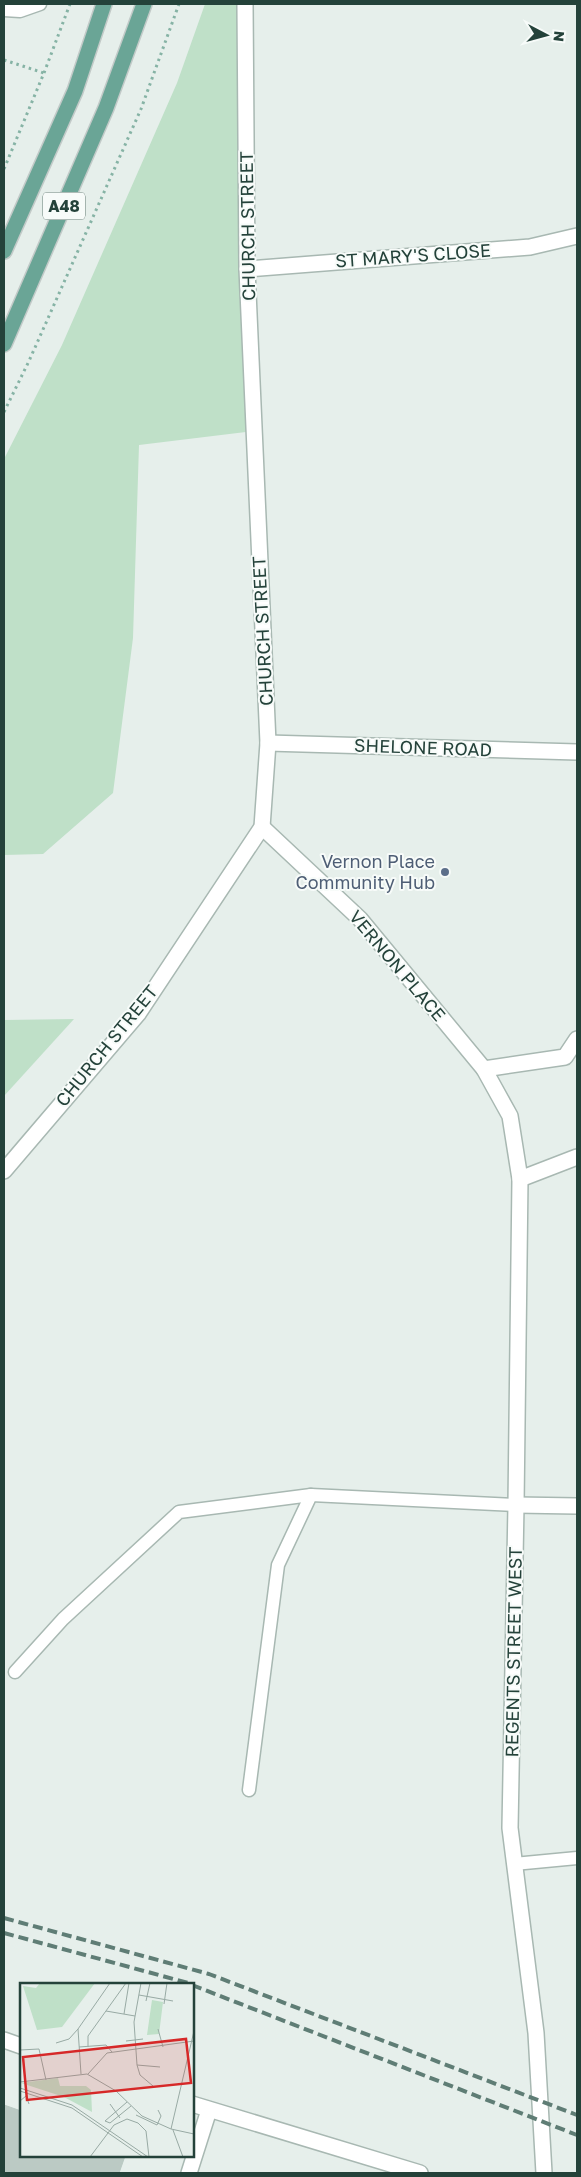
<svg xmlns="http://www.w3.org/2000/svg" width="581" height="2177" font-family="'Golos Text',sans-serif">
  <style>
    .green { fill: #bfe0c8 }
    .building { fill: #bbcac4; stroke: #b8c9c2 }
    .lines { fill: none; stroke-linecap: round; stroke-linejoin: round }
    .lane-casing { stroke: #a8b8b2; stroke-width: 15 }
    .street-casing { stroke: #a8b8b2; stroke-width: 18 }
    .primary-casing { stroke: #c2cac8; stroke-width: 18 }
    .path { stroke: #86b3a5; stroke-width: 3; stroke-dasharray: 2.5 4; stroke-linecap: butt }
    .lane { stroke: #fff; stroke-width: 12 }
    .street { stroke: #fff; stroke-width: 15 }
    .primary { stroke: #6aa596; stroke-width: 15 }
    .rail { stroke: #5f7d75; stroke-width: 4; stroke-dasharray: 10 5; stroke-linecap: butt }
    .service-dot { fill: #5c6f8a; stroke: #f7fbf9; stroke-width: 2 }
    .labels { text-anchor: middle; stroke-width: 4; stroke-linejoin: round; paint-order: stroke }
    .shield { fill: #f7fbf9; stroke: #637a73; stroke-width: 1 }
    .shield-label { font-size: 16px; font-weight: bold; fill: #24423a }
    .street-label { font-size: 18px; fill: #24423a; stroke: #f7fbf9 }
    .service-label { font-size: 18px; fill: #4e5e75; stroke: #f7fbf9; text-anchor: end }
    .inset-road { fill: none; stroke: #98aaa4; stroke-width: 1 }
    .view { fill: #d62828; fill-opacity: 0.15; stroke: #d62828; stroke-width: 2.5 }
    .inset-edge { fill: none; stroke: #24423a; stroke-width: 2.5 }
  </style>
  <rect width="100%" height="100%" fill="#e6efeb"/>
  <g class="green">
    <polygon points="205,4 245,4 254,431 139,445 133,638 113,793 43,854 4,855 4,459 62,345 177,83"/>
    <polygon points="74,1019 4,1096 4,1020"/>
  </g>
  <polygon class="building" points="4,2105 21,2111 21,2156 125,2156 119,2173 4,2173"/>
  <g class="lines">
    <g class="lane-casing">
      <g id="lane">
        <polyline points="4,10 20,11 40,4"/>
        <polyline points="15,1672 63,1619 179,1512 311,1495"/>
        <polyline points="249,1790 278,1565 311,1495 516,1505"/>
        <polyline points="514,1864 577,1858"/>
      </g>
    </g>
    <g class="street-casing">
      <g id="street">
        <polyline points="247,269 530,247 577,236"/>
        <polyline points="268,743 577,752"/>
        <polyline points="262,827 360,919 484,1069 510,1116 520,1179 516,1505 510,1828 536,2033 544,2173"/>
        <polyline points="484,1069 565,1057 577,1039"/>
        <polyline points="4,1171 138,1014 262,827 268,743 247,269 245,4"/>
        <polyline points="520,1179 577,1157"/>
        <polyline points="516,1505 577,1506"/>
        <polyline points="4,2040 21,2046"/>
        <polyline points="192,2104 420,2173"/>
        <polyline points="189,2173 209,2110"/>
      </g>
    </g>
    <g class="primary-casing">
      <g id="primary">
        <polyline points="4,251 75,91 104,4"/>
        <polyline points="4,344 106,108 144,4"/>
      </g>
    </g>
    <g class="path">
      <polyline points="4,60 44,73"/>
      <polyline points="4,169 44,73 70,4"/>
      <polyline points="4,412 29,361 141,109 179,4"/>
    </g>
    <use href="#lane" class="lane"/>
    <use href="#street" class="street"/>
    <use href="#primary" class="primary"/>
    <g class="rail">
      <polyline points="4,1918 209,1974 577,2115"/>
      <polyline points="4,1933 192,1984"/>
      <polyline points="192,1985 577,2135"/>
    </g>
  </g>
  <circle class="service-dot" cx="445" cy="872" r="5"/>
  <g class="labels">
    <rect class="shield" x="43" y="192.5" width="42" height="27" rx="4"/>
    <g class="shield-label">
      <text x="64" y="212">A48</text>
    </g>
    <g class="street-label">
      <text transform="translate(248 226) rotate(-91)" y="6">CHURCH STREET</text>
      <text transform="translate(413 256) rotate(-4)" y="6">ST MARY'S CLOSE</text>
      <text transform="translate(263 631) rotate(-93)" y="6">CHURCH STREET</text>
      <text transform="translate(423 748) rotate(2)" y="6">SHELONE ROAD</text>
      <text transform="translate(397 966) rotate(50)" y="6">VERNON PLACE</text>
      <text transform="translate(107 1046) rotate(-51)" y="6">CHURCH STREET</text>
      <text transform="translate(514 1652) rotate(-89)" y="6">REGENTS STREET WEST</text>
    </g>
    <g class="service-label">
      <text x="435" y="868">Vernon Place<tspan x="435" dy="21">Community Hub</tspan></text>
    </g>
  </g>
  <g transform="translate(20 1983)">
    <rect width="174" height="174" fill="#e6efeb"/>
    <path d="M20 0H75L42 44 17 47 3 3 16 5ZM132 17 143 19 139 51 127 52ZM38 95 40 103H66L71 107 72 129 44 114 1 100Z" fill="#bfe0c8"/>
    <path class="inset-road" d="M121 0 114 39 117 82 140 84M119 12 153 18M126 18 130 0M144 21 147 0M86 28 115 33M104 31 109 0M138 46 143 64M106 58 123 56M36 60 49 56 58 46M59 64 86 62 92 69M68 64V53L106 0M0 67 19 66 26 97M117 82 120 92 133 103M61 91 58 46 90 0M68 91 87 70 174 58M0 99 67 91 96 108 122 133 151 146 174 151M0 105 52 122 128 174M0 108 52 125 123 174M0 118 6 113 9 121M107 119 85 138 90 140 111 123M90 121 100 135M116 132 137 142 141 133 138 127M151 146 174 48M153 147 163 174M70 174 94 142 107 136 118 140 126 148 129 174"/>
    <path class="view" d="M166 56 171 100 7 117 3 74Z"/>
    <rect width="174" height="174" class="inset-edge"/>
  </g>
  <rect width="581" height="2177" fill="none" stroke="#24423a" stroke-width="10"/>
  <g transform="translate(546 35) rotate(96)" stroke="#f7fbf9" stroke-width="4" paint-order="stroke">
  <path d="M0-4L9 19L0 12L-9 19Z" fill="#24423a"/>
  <text y="-8" font-size="14" font-weight="bold" text-anchor="middle" fill="#24423a">N</text>
  </g>
</svg>
